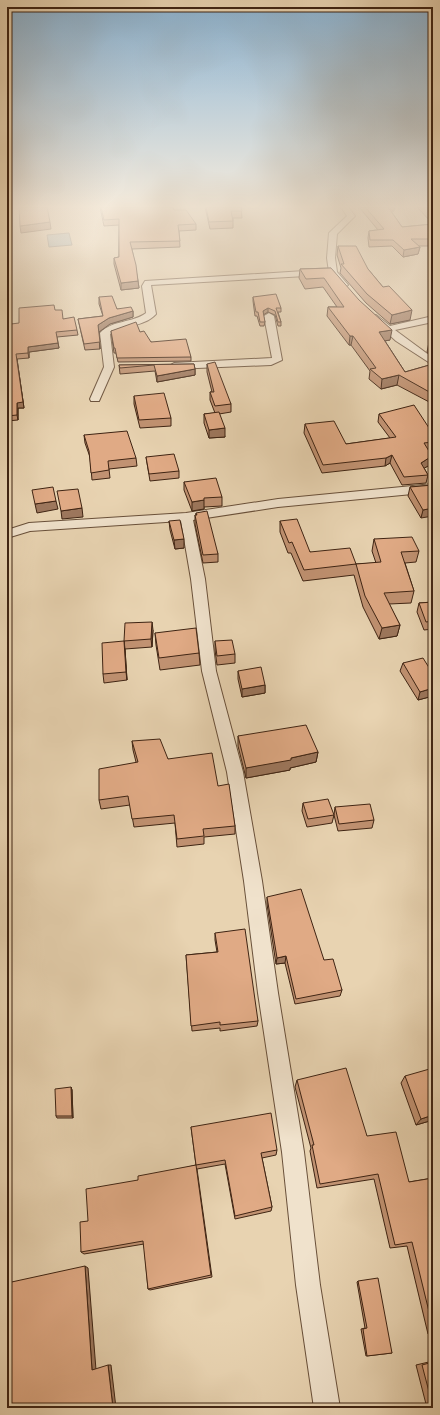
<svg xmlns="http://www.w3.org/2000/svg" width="440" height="1415" font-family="'EB Garamond',serif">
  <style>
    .water { fill: #9eb4b8; stroke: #787a76 }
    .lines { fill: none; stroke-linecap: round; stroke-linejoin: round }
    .minor-casing { stroke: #69503a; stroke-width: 2 }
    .minor { fill: #f0e2cc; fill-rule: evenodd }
    .wall { fill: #c19272; stroke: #3f2413 }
    .shaded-wall { fill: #9d775d; stroke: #3f2413 }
    .building { fill: #e0aa85; stroke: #3f2413 }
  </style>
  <rect width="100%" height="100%" fill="#e8d3b1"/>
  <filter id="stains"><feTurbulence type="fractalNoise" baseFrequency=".005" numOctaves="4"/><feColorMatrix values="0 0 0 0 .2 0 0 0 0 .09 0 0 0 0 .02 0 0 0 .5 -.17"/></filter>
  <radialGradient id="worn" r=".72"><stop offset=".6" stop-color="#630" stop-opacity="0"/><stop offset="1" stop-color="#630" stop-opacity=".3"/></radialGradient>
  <polygon class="water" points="69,233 72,245 49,247 47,235"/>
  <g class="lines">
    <g class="minor-casing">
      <g id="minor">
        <polygon points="341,207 348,207 355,216 337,234 335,258 337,272 348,285 344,288 341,287 329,272 327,258 329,233 347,216"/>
        <path d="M320 270 323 271V275L151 285 156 314C144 327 124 325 110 334L114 367 99 401H91L90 399 104 367 100 333C112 320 133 323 146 313L142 286 145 281Z"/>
        <polygon points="269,313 274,316 282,360 271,365 174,369 169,366 174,363 272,358 264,316"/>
        <polygon points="376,315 390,326 433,316 433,322 395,330 433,358 433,365 396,341 373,320 373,316"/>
        <polygon points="433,484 433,492 278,507 193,520 205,579 216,671 243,772 262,881 278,993 304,1152 320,1285 340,1408 314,1408 296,1285 282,1152 258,993 244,881 227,772 202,671 191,579 181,521 30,531 7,538 7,530 29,523 186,513 278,499"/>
      </g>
    </g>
    <use href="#minor" class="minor"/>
  </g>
  <g class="wall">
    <polygon points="100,207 173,207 174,210 196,224 196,230 179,231 180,247 132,249 138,281 139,288 121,290 114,264 114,258 119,257 119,225 104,226"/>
    <polygon points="205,207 241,207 242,218 233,218 233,228 210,229"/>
    <polygon points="359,207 394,207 394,211 391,211 402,227 433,224 433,246 419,246 420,247 418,254 403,257 392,246 369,247 368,238 369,231 378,230"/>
    <polygon points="417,207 433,207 433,222 431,222"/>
    <polygon points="338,246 368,269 410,320 390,324 366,303 340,273 341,268 337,255"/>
    <polygon points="331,268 390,340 385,341 405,372 433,364 433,404 397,385 381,389 369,379 370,371 351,345 349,345 327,316 328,307 337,307 323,287 305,289 299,278 300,269"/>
    <polygon points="99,297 117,309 133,311 133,317 110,324 99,332 100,349 85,350 78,319 103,316 99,304"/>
    <polygon points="253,297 281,308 281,312 278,312 281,322 281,326 278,326 275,315 268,312 263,315 265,322 264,326 260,326 257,316 255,316 253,301"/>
    <polygon points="55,310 63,319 77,330 78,335 57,337 59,348 29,352 29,358 17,359 24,408 18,408 18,420 7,421 7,328 11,328"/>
    <polygon points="111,331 140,332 151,342 191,357 191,361 118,362 116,353 114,353"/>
    <polygon points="433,341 433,356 427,352 429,342"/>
    <polygon points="194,364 195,369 195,375 157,382 155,371 120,374 119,365"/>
    <polygon points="207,364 231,404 231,412 219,414 225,437 209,438 204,423 204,414 215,413 210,400 210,392 212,392 207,372"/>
    <polygon points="134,396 171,418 171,426 140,428 134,404"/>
    <polygon points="379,414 433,434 433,450 428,451 430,465 424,468 428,475 426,483 402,485 390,463 385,466 322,473 304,433 305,424 346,444 390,438 378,422"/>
    <polygon points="84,435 136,458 137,466 109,469 110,478 92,480 90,457 85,443"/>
    <polygon points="146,457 179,471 179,478 150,481"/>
    <polygon points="184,482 222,497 222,506 204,507 204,509 192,511 184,490"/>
    <polygon points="433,485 421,518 408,496 410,487"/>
    <polygon points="196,513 218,554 218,562 203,563 195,524 195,515 196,515"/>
    <polygon points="169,521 184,548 175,549 170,530"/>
    <polygon points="280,521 310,552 356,564 376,563 372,551 374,539 419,551 416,562 405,563 414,591 411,603 389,604 400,625 397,636 379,639 363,607 354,575 303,581 291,553 288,553 280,532"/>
    <polygon points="433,602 433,629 424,630 417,612 419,603"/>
    <polygon points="153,630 152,647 125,649 127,680 104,683 103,674 124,641"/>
    <polygon points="155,633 199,653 200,665 160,670 156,645"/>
    <polygon points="215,641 235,654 235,663 217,665 215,650"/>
    <polygon points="403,663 433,674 433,696 418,700 400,671"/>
    <polygon points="238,671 265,685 265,693 242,697 238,679"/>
    <polygon points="238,736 318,752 316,762 290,768 290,770 246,778 238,746"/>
    <polygon points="132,741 168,759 218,786 235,826 235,834 204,837 204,844 177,847 175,823 134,827 130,805 101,809 99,800 136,762 133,750"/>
    <polygon points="303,803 334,815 332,823 307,827 302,811"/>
    <polygon points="335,807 374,820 372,828 338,831 334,815"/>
    <polygon points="267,897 324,960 342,990 340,996 295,1004 285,963 276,964 267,904"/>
    <polygon points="215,933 258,1021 257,1026 220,1031 220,1028 192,1031 186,955 217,952 215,940"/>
    <polygon points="405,1076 433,1120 416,1125 401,1083"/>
    <polygon points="297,1080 367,1136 409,1182 433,1178 433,1334 428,1334 407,1246 390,1248 374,1179 317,1188 310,1151 311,1148 295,1087"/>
    <polygon points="71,1087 72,1090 73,1118 57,1118 56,1116"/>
    <polygon points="191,1127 277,1150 276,1155 262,1158 272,1207 271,1211 235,1219 225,1164 197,1169 212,1277 150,1290 148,1289 144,1244 84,1254 81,1252 88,1221 138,1180 196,1165"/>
    <polygon points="358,1281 392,1353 366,1356 361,1329 365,1328 357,1282"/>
    <polygon points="433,1361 433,1408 427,1408 416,1365"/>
  </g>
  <g class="shaded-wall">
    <polygon points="387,207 394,207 394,211 386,211"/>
    <polygon points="50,222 51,229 21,233 20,226"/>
    <polygon points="420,247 418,254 403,257 404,250"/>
    <polygon points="138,281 139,288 121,290 121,283"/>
    <polygon points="268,308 268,312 263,315 263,311"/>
    <polygon points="412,310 410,320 390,324 392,315"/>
    <polygon points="133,311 133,317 110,324 99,332 100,349 98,325 109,318"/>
    <polygon points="392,330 390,340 377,342 379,332"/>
    <polygon points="350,336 353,336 351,345 349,345"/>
    <polygon points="58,343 59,348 29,352 29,358 28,353 28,347"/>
    <polygon points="17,359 24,408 18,408 18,420 17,415"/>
    <polygon points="195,369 195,375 157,382 157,376"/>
    <polygon points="399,375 397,385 381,389 382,379"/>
    <polygon points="225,428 225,437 209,438 209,430"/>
    <polygon points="392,455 390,463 385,466 386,458"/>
    <polygon points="432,456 430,465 419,471 421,463"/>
    <polygon points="204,500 204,509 192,511 192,502"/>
    <polygon points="56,501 58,509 37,513 35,504"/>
    <polygon points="82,508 83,517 62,519 61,511"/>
    <polygon points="433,508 433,516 421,518 423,510"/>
    <polygon points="184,539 184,548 175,549 174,540"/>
    <polygon points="152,622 153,630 152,647 151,639"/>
    <polygon points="400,625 397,636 379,639 382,628"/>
    <polygon points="124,641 125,649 127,680 126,672"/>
    <polygon points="265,685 265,693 242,697 242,689"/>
    <polygon points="433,688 433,696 418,700 420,692"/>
    <polygon points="318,752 316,762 290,768 290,770 246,778 246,768"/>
    <polygon points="286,956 285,963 276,964 277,958"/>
    <polygon points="71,1087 72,1090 73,1118 72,1116"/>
    <polygon points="433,1115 433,1120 416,1125 421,1119"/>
    <polygon points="85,1266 88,1268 96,1370 92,1370"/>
    <polygon points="108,1365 111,1365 116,1408 113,1408"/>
  </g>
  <g class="building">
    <polygon points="19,207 47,207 50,222 20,226"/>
    <polygon points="101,207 173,207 174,210 186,210 196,224 178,225 180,241 130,242 136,265 138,281 121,283 114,258 119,257 119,219 104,220"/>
    <polygon points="206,207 241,207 242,211 231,211 233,221 209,222"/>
    <polygon points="365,207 388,207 402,227 433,224 433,239 411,239 420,247 404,250 393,240 370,240 369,231 384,229"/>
    <polygon points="426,207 433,207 433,213 432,213"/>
    <polygon points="338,246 356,246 368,269 383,287 389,286 412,310 392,315 367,294 341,264 344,264"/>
    <polygon points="331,268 359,300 392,330 379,332 405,372 433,364 433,394 399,375 382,379 370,369 376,368 353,336 350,336 328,307 344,307 324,278 306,279 300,269"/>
    <polygon points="276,294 281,308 276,308 281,322 278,322 275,311 268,308 263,311 265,322 260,322 258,312 256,312 253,297"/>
    <polygon points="112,296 117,309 131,307 133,311 109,318 98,325 100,342 84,344 78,319 103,316 99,297"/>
    <polygon points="54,305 55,310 62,310 63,319 74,317 77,330 56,332 58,343 28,347 28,353 16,354 23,402 17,403 17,415 7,416 7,328 11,328 11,324 19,323 19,308"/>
    <polygon points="136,322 140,332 144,331 151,342 186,339 191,357 117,358 115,348 114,348 111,331"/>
    <polygon points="433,341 433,345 429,342"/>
    <polygon points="215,362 231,404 215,406 210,392 214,392 207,364"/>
    <polygon points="194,364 195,369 157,376 154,365 120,368 119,365"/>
    <polygon points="164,393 171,418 139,420 134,396"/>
    <polygon points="414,405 433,434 433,442 424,443 432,456 421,463 428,475 404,477 392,455 386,458 323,465 305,424 334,421 346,444 396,437 379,414"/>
    <polygon points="219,412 225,428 209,430 204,414"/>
    <polygon points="127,431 136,458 108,461 109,470 91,473 89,451 84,435"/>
    <polygon points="174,454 179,471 149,474 146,457"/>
    <polygon points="216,478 222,497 204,498 204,500 192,502 184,482"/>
    <polygon points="433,485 433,508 423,510 410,487"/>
    <polygon points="53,487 56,501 35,504 32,490"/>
    <polygon points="78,489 82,508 61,511 57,491"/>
    <polygon points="207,511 218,554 203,555 195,515 197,515 196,513"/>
    <polygon points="297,519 310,552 350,548 356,564 304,570 292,542 289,543 280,521"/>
    <polygon points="180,520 184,539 174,540 169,521"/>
    <polygon points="412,537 419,551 401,552 414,591 384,593 400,625 382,628 365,596 356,564 381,562 374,539"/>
    <polygon points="433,602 433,621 426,622 419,603"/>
    <polygon points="152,622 151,639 124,641 125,623"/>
    <polygon points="196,628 199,653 159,658 155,633"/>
    <polygon points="232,640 235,654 217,656 215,641"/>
    <polygon points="124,641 126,672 103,674 102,643"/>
    <polygon points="423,658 433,674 433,688 420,692 403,663"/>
    <polygon points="261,667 265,685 242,689 238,671"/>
    <polygon points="306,725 318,752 291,758 291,760 246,768 238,736"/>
    <polygon points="160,739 168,759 212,753 218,786 229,784 235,826 203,829 204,836 177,839 174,815 132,819 128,796 99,800 99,769 138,762 132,741"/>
    <polygon points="328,799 334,815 308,819 303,803"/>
    <polygon points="370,804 374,820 339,824 335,807"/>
    <polygon points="301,889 324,960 333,959 342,990 296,999 286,956 277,958 267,897"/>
    <polygon points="245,929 258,1021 220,1025 220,1022 191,1026 186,955 218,952 215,933"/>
    <polygon points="346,1068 367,1136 396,1132 409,1182 433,1178 433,1328 412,1242 395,1245 378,1174 320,1184 312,1145 314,1145 297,1080"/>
    <polygon points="433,1068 433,1115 421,1119 405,1076"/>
    <polygon points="71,1087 72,1116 56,1116 55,1089"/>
    <polygon points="271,1113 277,1150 261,1153 272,1207 235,1216 225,1160 196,1165 191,1127"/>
    <polygon points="196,1165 211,1275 148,1289 143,1241 81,1252 80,1222 88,1221 86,1189 138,1180 138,1176"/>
    <polygon points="85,1266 92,1370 108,1365 113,1408 22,1408 22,1404 7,1408 7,1283"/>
    <polygon points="378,1278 392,1353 367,1356 363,1329 367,1328 358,1281"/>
    <polygon points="433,1362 433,1407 422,1365"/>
  </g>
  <linearGradient id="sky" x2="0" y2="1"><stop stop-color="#8ab4d5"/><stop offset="0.51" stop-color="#f5ebdc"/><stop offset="1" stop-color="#f5ebdc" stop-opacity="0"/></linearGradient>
  <rect width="440" height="405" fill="url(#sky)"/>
  <rect width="440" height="1415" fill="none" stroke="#e8d3b1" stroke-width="24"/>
  <rect x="8" y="8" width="424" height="1399" fill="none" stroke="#3f2413" stroke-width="2"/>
  <rect x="12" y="12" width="416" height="1391" fill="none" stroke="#3f2413"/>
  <rect width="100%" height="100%" filter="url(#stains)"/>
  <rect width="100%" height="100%" fill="url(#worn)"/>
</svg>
